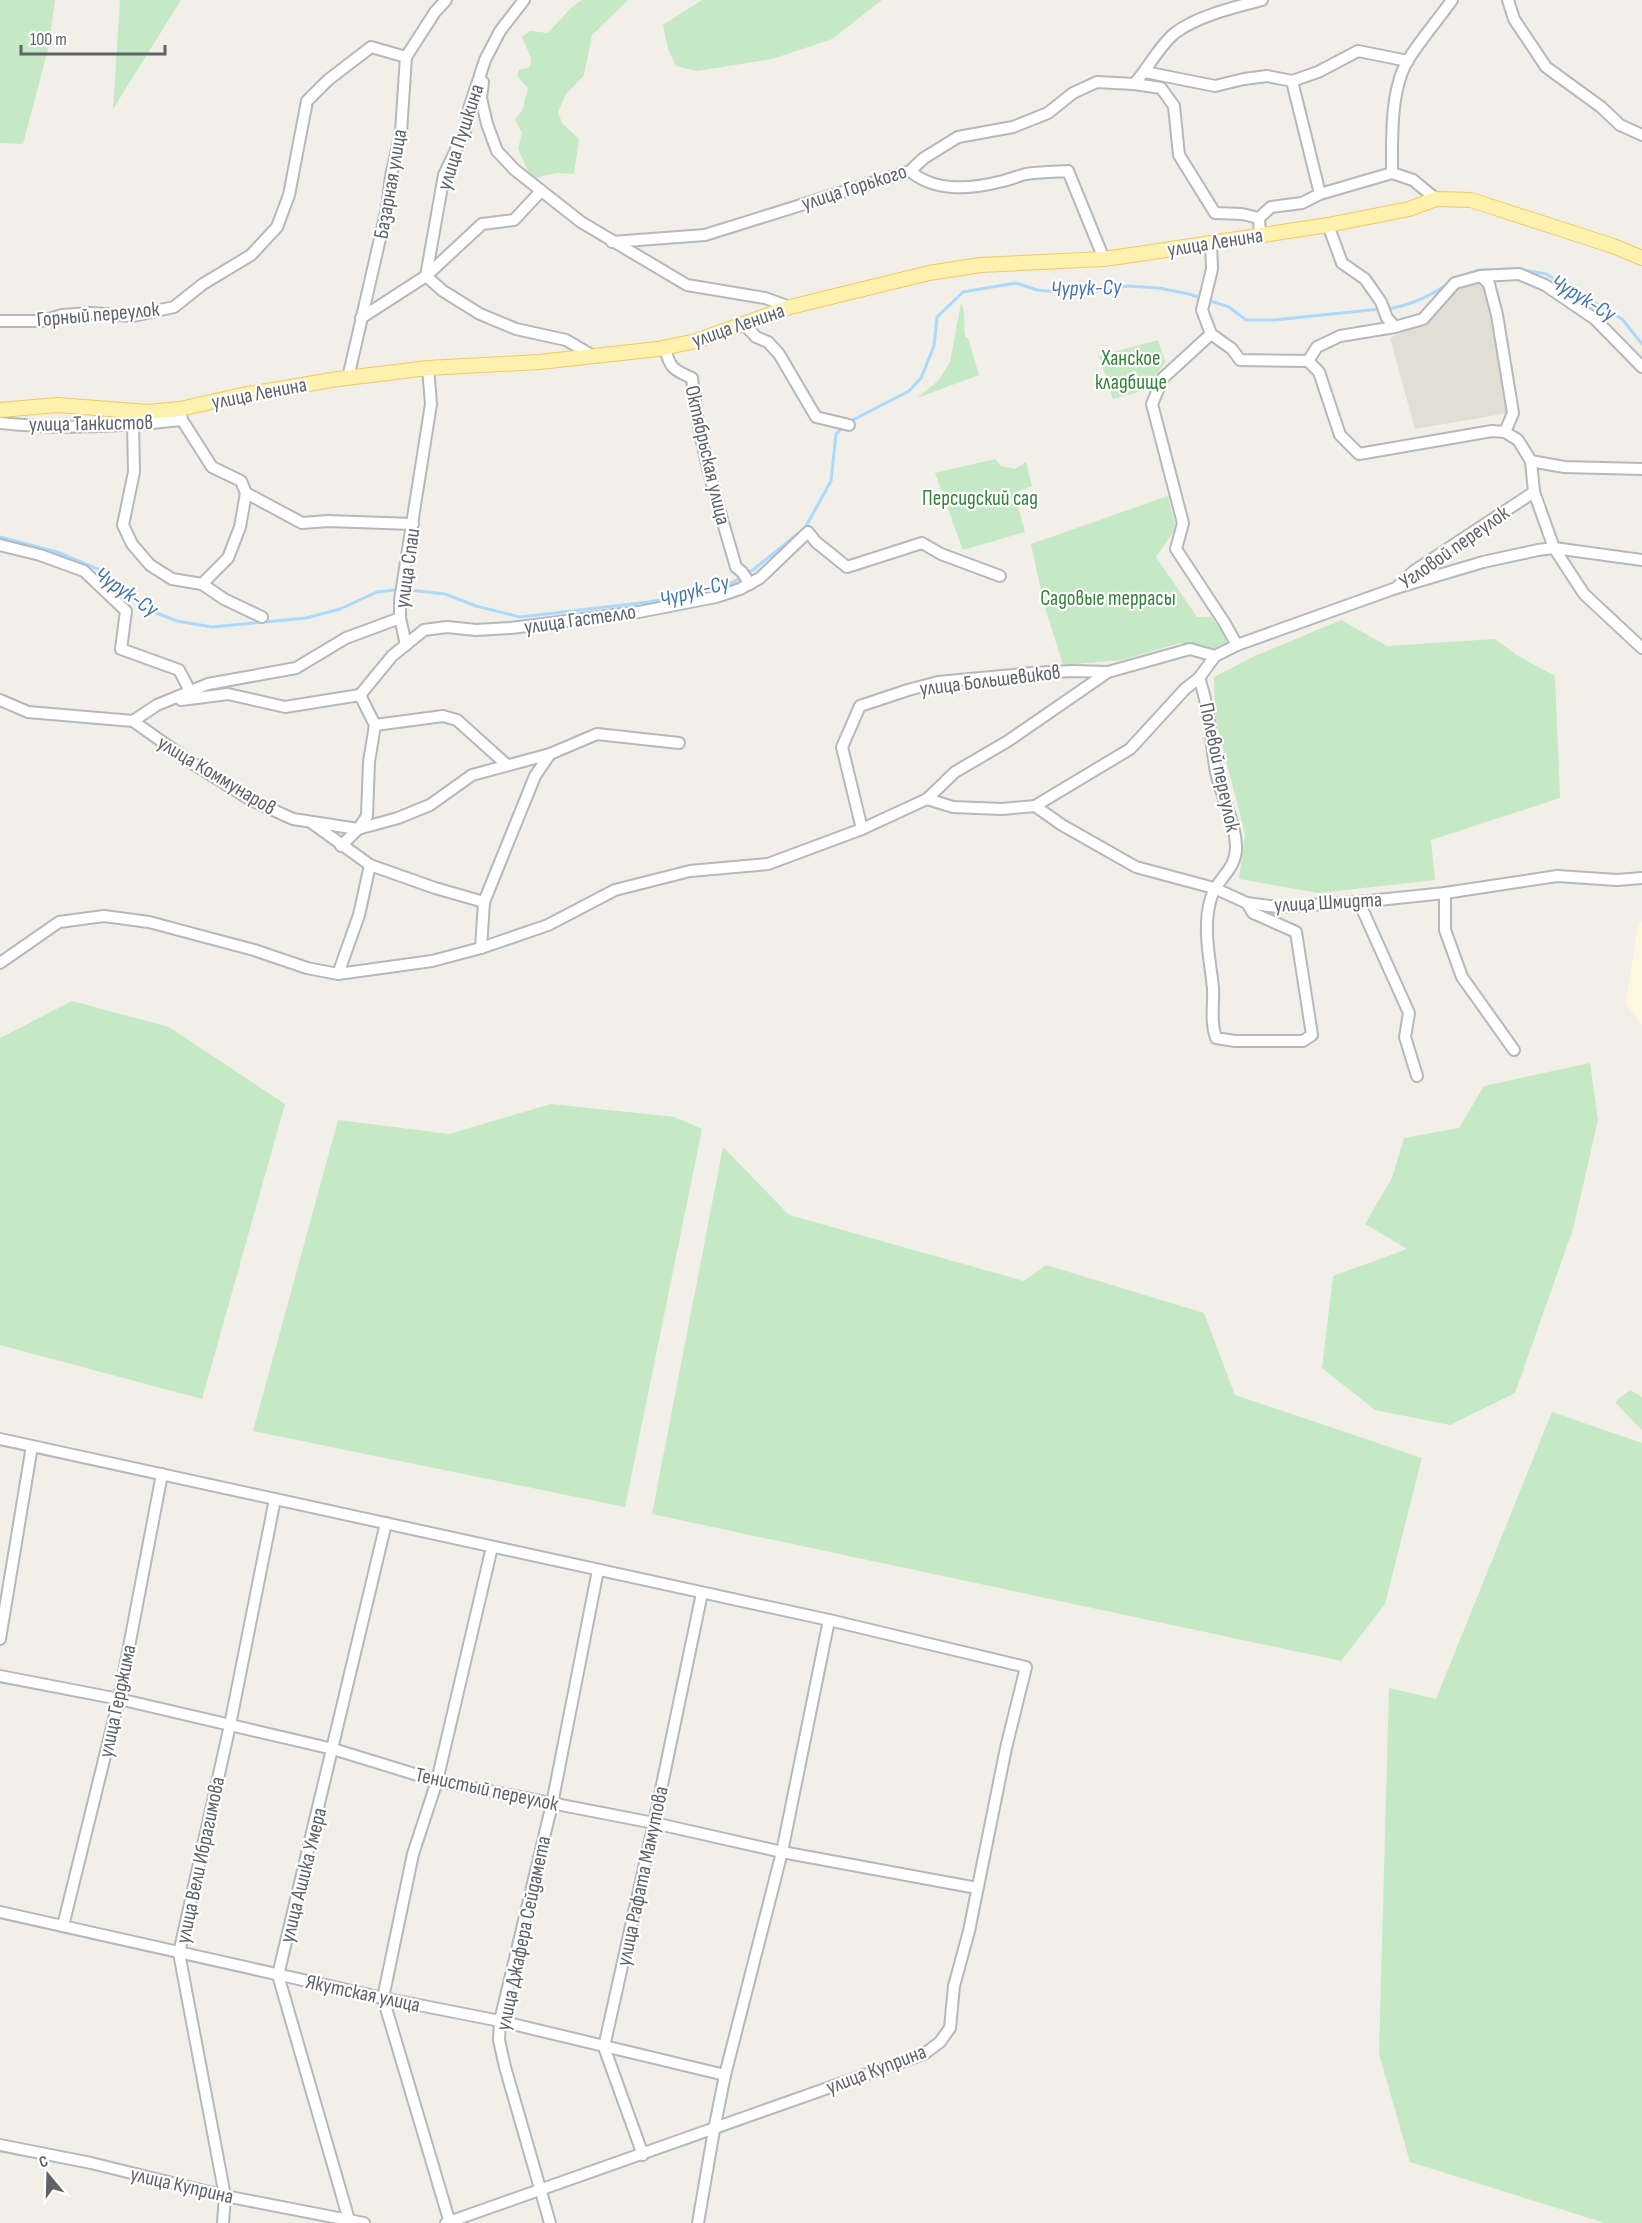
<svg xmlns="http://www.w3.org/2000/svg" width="1642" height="2223" font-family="'Sofia Sans Condensed',sans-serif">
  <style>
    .commercial { fill: #fef7e0 }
    .education { fill: #e1ded6 }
    .green { fill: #c5e8c5 }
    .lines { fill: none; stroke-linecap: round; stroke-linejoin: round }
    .stream { stroke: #aadaff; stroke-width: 3 }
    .minor-casing { stroke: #b5b8bc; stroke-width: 14 }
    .major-casing { stroke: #f2c960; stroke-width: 16 }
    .minor { stroke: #fff; stroke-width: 10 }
    .major { stroke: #fff2af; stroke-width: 14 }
    .labels { text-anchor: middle; stroke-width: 4.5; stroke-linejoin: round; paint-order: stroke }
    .street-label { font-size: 21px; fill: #5f6368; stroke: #fff }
    .park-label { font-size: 21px; fill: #348238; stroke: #fff }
    .water-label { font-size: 22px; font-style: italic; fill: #4174aa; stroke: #fff }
  </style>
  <rect width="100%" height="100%" fill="#f1efe8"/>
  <polygon class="commercial" points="1642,920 1642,1025 1626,1004 1637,930"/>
  <polygon class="education" points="1484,282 1508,413 1415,429 1390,338 1430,320 1461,286"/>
  <g class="green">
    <polygon points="0,0 55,0 49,45 23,144 0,143"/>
    <polygon points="120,0 181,0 113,109"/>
    <polygon points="582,0 628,0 592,35 584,75 566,94 558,112 562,123 579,139 574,174 556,173 532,179 518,149 522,133 515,119 522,111 528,88 517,76 519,70 530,67 531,58 522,37 530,31 548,33 572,7"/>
    <polygon points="702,0 882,0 832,39 772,59 697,71 676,66 668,49 663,25"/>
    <path d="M961 303C967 315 962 326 966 338H968L979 375 917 398 939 380 950 362Z"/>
    <polygon points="1158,340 1165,362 1145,390 1113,399 1099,356"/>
    <polygon points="995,459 1001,466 1015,469 1026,462 1032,486 1014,493 1025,532 963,550 935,473"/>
    <polygon points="1168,496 1176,528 1156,557 1197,617 1211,617 1226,636 1226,645 1210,650 1180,643 1122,660 1063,665 1044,604 1031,544"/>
    <polygon points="1341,620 1387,646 1495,639 1518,656 1555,676 1560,798 1431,840 1435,880 1318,893 1239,879 1245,834 1215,717 1214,677 1255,656"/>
    <polygon points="72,1001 169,1027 285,1104 202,1399 0,1345 0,1038"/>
    <polygon points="1590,1063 1598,1120 1573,1229 1515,1393 1450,1425 1375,1410 1322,1368 1333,1276 1407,1249 1365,1224 1392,1178 1404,1138 1459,1128 1484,1086"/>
    <polygon points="551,1104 675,1117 702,1129 625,1507 253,1431 338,1120 449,1134"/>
    <polygon points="723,1147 789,1215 1024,1281 1046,1265 1204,1313 1235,1395 1422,1458 1385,1604 1341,1661 652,1514"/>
    <polygon points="1630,1390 1642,1397 1642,1430 1615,1402"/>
    <polygon points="1552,1412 1642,1443 1642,2223 1605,2223 1410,2162 1379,2054 1389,1688 1436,1699"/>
  </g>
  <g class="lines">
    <g class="stream">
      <polyline points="1518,269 1546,274 1622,319 1642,344"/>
      <polyline points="1462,276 1479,270 1512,269"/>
      <path d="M1386 309C1410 306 1429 297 1449 283"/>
      <polyline points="847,423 909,391 921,378 934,346 937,317 963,292 1016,283 1037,290 1057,292 1096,291 1128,286 1159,288 1189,294 1229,307 1246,320 1274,320 1380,309"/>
      <polyline points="0,537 57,552 100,570 126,594 149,610 177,621 212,627 306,618 340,609 377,592 395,590"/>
      <polyline points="409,590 445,594 476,606 520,617 649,602 691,594 734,582 754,569 805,528 831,481 836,434 843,427"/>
    </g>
    <g class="minor-casing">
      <g id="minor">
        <polyline points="524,0 500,31 485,60 469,109 465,131 444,175 426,276 443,291 480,314 516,329 566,340 595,357"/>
        <polyline points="1508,0 1514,19 1546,67 1601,107 1620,125 1642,135"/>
        <polyline points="1145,72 1215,86 1244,79 1267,76 1292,81 1318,72 1358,51 1408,61"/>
        <polyline points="1292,81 1320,194"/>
        <polyline points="483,82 481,98 487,124 497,151 515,170 581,222 687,285 765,298 790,307"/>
        <polyline points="1134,84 1161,88 1174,106 1179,155 1215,213 1242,214 1259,218"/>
        <path d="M910 171C936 193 972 189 1003 181 1011 179 1018 176 1026 174 1039 172 1054 172 1068 171L1104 259"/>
        <path d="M1436 199 1413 180 1392 173C1392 139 1390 90 1408 60 1421 39 1438 20 1452 0"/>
        <polyline points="1328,225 1342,263 1365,279 1381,302 1387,318 1395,327"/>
        <polyline points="1260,235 1259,218 1271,207 1302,203 1320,194 1392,173"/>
        <path d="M612 242 705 235 910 171 924 158 958 137 1013 127 1048 113 1073 93 1097 82 1134 84C1148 69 1158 47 1175 33 1197 16 1235 7 1262 0"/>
        <polyline points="1481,276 1489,284 1497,315 1513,413 1505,432"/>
        <polyline points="361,318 426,276 482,224 514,220 541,191"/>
        <polyline points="0,321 42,321 62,315 91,313 133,316 174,307 203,284 251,255 277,227 289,195 307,101 328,80 371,47 406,57"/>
        <polyline points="744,324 756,337 768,342 779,354 816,417 849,425"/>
        <polyline points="1211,334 1232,349 1240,360 1308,361 1319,372 1340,435 1359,454 1492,431 1505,432 1518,440 1531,461 1534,492 1554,548 1584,594 1642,648"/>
        <polyline points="1211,334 1163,378 1152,404 1183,523 1176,549 1224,622 1237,645"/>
        <polyline points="1211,334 1202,310 1212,269 1211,242"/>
        <path d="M665 347C669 367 673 370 692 378 698 443 718 505 736 567L742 572 750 584"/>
        <polyline points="1308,361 1317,347 1340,336 1395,327 1423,319 1455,283 1481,276 1519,274 1545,285 1595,319 1642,367"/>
        <polyline points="348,378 387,208 391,176 401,132 406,57 435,12 446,0"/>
        <polyline points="180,409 182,420 212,467 241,481 246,493 302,523 328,521 413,524"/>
        <path d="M0 423C61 430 121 426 182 420"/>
        <polyline points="133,424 134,472 123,525 132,544 150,565 172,579 202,584 224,599 262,617"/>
        <polyline points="1531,461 1564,467 1642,469"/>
        <polyline points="0,545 40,555 84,571 126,611 121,649 179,670 190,691"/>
        <polyline points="202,584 228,558 240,527 246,493"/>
        <polyline points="1396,588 1414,571 1534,492"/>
        <polyline points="406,645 400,618 400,600 431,404 428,368"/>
        <path d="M1199 678C1210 709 1210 739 1216 772 1221 796 1235 821 1236 846 1237 870 1216 879 1211 898 1202 927 1210 959 1213 988 1214 1005 1210 1021 1216 1038L1235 1041H1303L1312 1035 1296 932 1253 913 1247 903"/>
        <polyline points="360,695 392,656 424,630 447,627 476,630 511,628 639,612 716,597 740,589 760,578 808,532 816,542 847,567 922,543 941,554 1000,576"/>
        <polyline points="0,700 28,712 133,721 157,705 208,684 296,668 346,638 400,618"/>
        <polyline points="181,700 228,694 285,707 360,695"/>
        <polyline points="133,721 192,763 251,800 293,819 358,829 398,818 430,805 472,775 550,754 597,734 679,743"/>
        <polyline points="375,725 443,716 457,720 507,765"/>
        <polyline points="927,799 953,807 1002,809 1035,806 1130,749 1185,689 1199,678 1215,656"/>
        <polyline points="1035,806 1062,825 1136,867 1214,888 1247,903 1277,907 1359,902 1445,893 1557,876 1617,880 1642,878"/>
        <polyline points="312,823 370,865 435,888 484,902"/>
        <polyline points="862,829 842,747 860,706 908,690 938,682 1033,673 1073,671 1107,672"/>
        <polyline points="341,846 358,829 367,816 369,762 375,725 360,695"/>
        <polyline points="1445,893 1445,930 1462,977 1514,1050"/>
        <polyline points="1359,902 1409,1013 1405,1037 1417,1076"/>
        <polyline points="481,948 484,902 535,776 550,754"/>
        <polyline points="0,963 59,922 104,916 149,922 254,950 307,968 338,974 432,961 481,948 548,925 615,890 690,871 768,864 862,829 927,799 955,772 1008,741 1108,672 1190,649 1215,656 1237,645 1396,588 1483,562 1538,550 1554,548 1642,560"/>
        <polyline points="338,974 359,915 370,865"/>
        <polyline points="0,1439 829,1620 1026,1667 1006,1748 969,1931 954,1986 950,2028 940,2042 924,2054 446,2223"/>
        <polyline points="0,1639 32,1446"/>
        <polyline points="0,1676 119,1699 333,1749 437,1781 654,1823 782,1852 977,1888"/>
        <polyline points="0,1912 383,1998 500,2021 725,2075"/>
        <polyline points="63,1926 119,1699 162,1474"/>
        <polyline points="0,2145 91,2163 225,2196 364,2223"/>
        <polyline points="643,2155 604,2047 654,1823 702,1593"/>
        <polyline points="223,2223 225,2196 179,1953 230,1725 275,1499"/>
        <polyline points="348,2223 349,2220 278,1975 386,1523"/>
        <polyline points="450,2223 383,1998 413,1854 437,1781 492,1547"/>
        <polyline points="550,2223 505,2067 499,2040 500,2021 552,1804 598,1570"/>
        <polyline points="698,2223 714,2130 725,2075 782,1852 829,1620"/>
      </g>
    </g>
    <g class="major-casing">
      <polyline id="major" points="0,410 57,405 148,412 180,409 242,395 338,379 428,368 539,362 658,349 696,341 790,307 929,273 980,265 1104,259 1139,254 1328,225 1409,209 1436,199 1471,200 1613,246 1642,258"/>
    </g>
    <use href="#minor" class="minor"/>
    <use href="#major" class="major"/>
  </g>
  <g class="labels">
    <g class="street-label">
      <text transform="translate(460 137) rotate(-72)" y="7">улица Пушкина</text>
      <text transform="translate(390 184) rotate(-80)" y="7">Базарная улица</text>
      <text transform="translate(854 187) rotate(-18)" y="7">улица Горького</text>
      <text transform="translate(1215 242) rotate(-9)" y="7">улица Ленина</text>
      <text transform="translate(98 314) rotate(-5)" y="7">Горный переулок</text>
      <text transform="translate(738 325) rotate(-19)" y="7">улица Ленина</text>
      <text transform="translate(259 393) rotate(-11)" y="7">улица Ленина</text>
      <text transform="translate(91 423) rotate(-1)" y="7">улица Танкистов</text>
      <text transform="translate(708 455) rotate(77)" y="7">Октябрьская улица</text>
      <text transform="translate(1454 547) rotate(-35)" y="7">Угловой переулок</text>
      <text transform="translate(407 568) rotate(-82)" y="7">улица Спаи</text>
      <text transform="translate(580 619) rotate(-8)" y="7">улица Гастелло</text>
      <text transform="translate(990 680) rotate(-7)" y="7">улица Большевиков</text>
      <text transform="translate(1220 767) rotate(78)" y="7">Полевой переулок</text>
      <text transform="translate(217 775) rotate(31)" y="7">улица Коммунаров</text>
      <text transform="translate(1328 902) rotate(-3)" y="7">улица Шмидта</text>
      <text transform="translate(117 1701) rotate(-78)" y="7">улица Герджима</text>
      <text transform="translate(487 1789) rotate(12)" y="7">Тенистый переулок</text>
      <text transform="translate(200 1860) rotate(-78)" y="7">улица Вели Ибрагимова</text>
      <text transform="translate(303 1875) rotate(-76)" y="7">улица Ашика Умера</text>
      <text transform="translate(642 1876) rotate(-78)" y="7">улица Рафата Мамутова</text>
      <text transform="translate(523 1933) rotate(-78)" y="7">улица Джафера Сейдамета</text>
      <text transform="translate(363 1993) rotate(12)" y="7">Якутская улица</text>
      <text transform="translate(876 2069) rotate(-21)" y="7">улица Куприна</text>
      <text transform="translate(182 2185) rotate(13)" y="7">улица Куприна</text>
    </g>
    <g class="park-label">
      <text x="1131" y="365">Ханское<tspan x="1131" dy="24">кладбище</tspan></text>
      <text x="980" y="505">Персидский сад</text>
      <text x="1108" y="605">Садовые террасы</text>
    </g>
    <g class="water-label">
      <text transform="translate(1086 287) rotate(-2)" y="8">Чурук-Су</text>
      <text transform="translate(1584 297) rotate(31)" y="8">Чурук-Су</text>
      <text transform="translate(694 590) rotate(-15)" y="8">Чурук-Су</text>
      <text transform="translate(127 591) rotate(34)" y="8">Чурук-Су</text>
    </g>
  </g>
  <g transform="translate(48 2175) rotate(341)" stroke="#ffffff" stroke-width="4.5" paint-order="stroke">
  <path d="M0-4.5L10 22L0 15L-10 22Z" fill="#5f6368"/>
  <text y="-9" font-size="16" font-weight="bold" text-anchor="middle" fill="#5f6368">С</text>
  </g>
  <path d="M21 45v9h144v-9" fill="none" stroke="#5f6368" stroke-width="3"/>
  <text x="30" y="45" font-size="18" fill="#5f6368" stroke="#ffffff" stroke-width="4.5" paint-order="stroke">100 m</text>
</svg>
